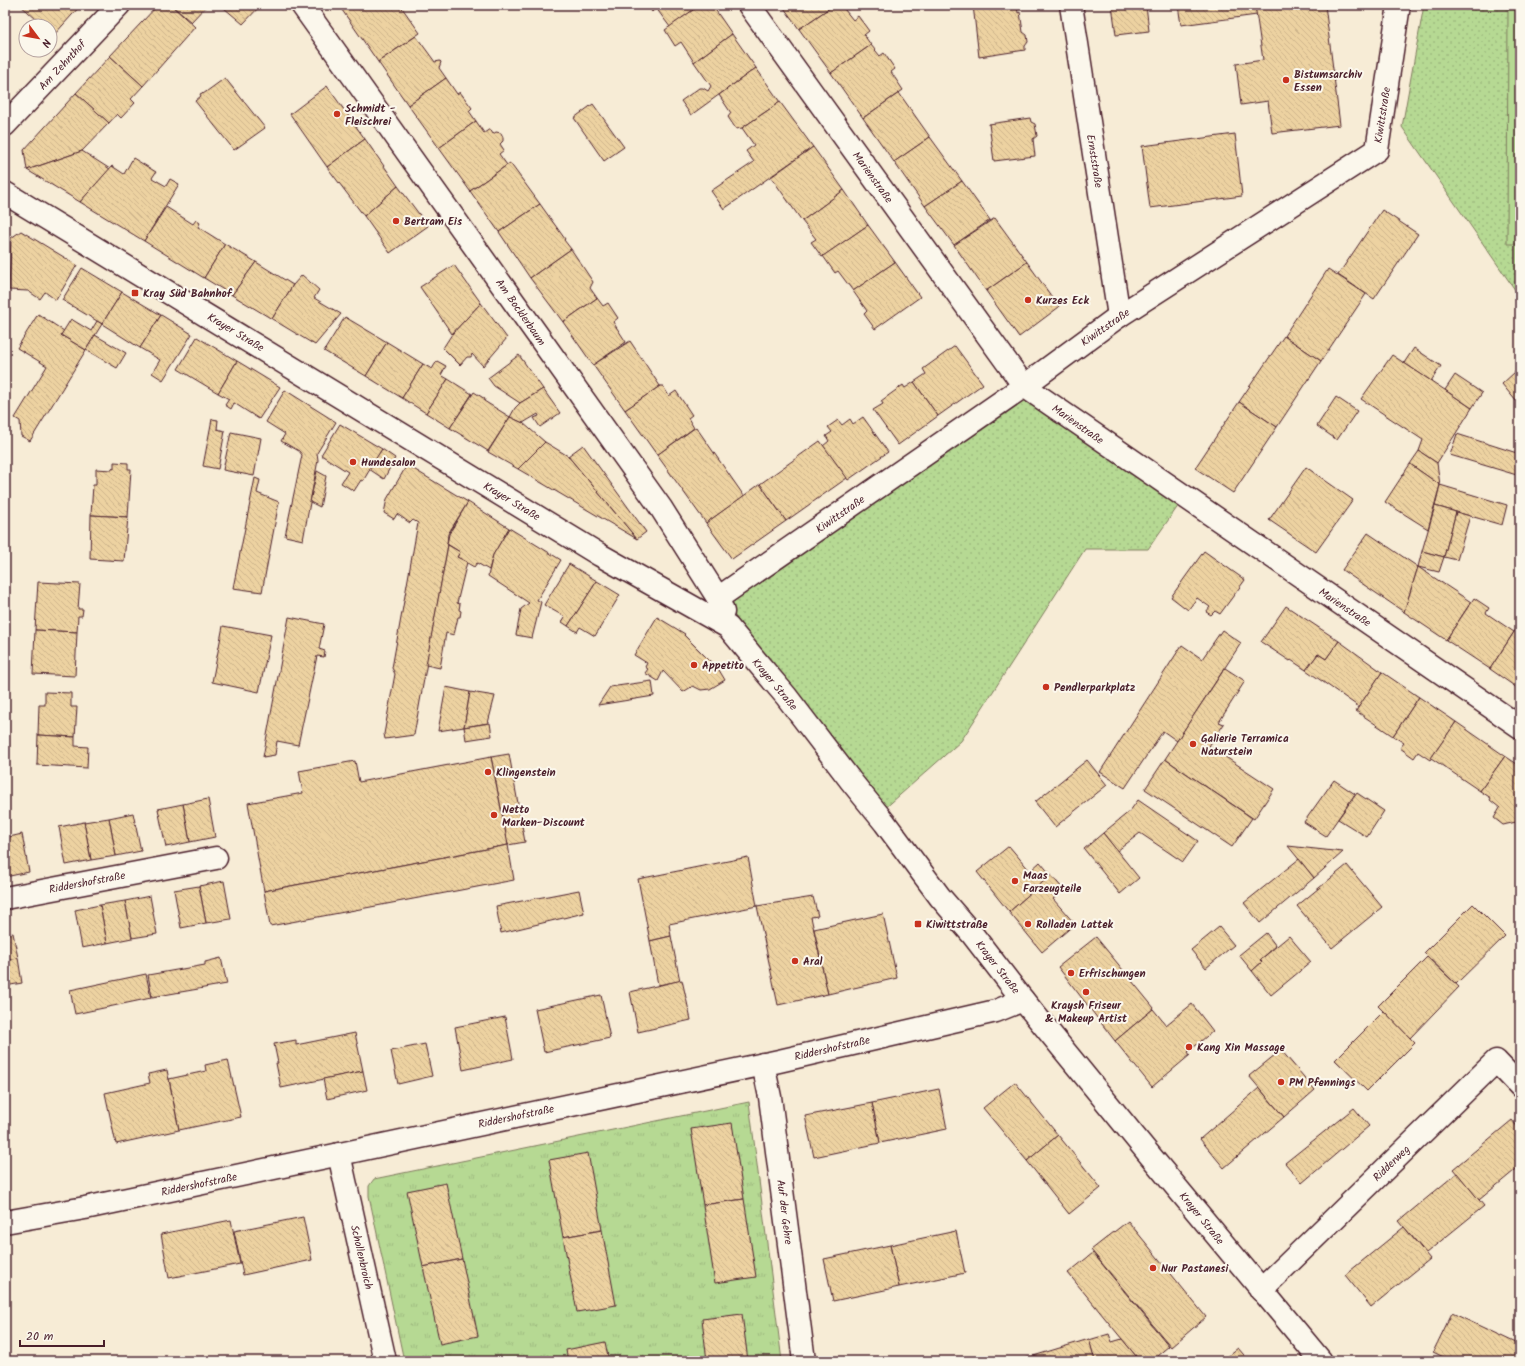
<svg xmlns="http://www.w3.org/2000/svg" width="1525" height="1366" font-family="Kalam,sans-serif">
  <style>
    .grass { fill: url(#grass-tufts); stroke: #807c5f }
    .park { fill: url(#park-dots); stroke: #807c5f }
    .garden { fill: #b6d993; stroke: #807c5f }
    .building { fill: url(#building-back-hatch); stroke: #4a1f2b }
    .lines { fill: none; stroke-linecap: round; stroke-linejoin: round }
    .street-casing { stroke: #4a1f2b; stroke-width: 25 }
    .secondary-casing { stroke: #4a1f2b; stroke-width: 25 }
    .street { stroke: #fbf7ec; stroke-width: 22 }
    .secondary { stroke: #fbf7ec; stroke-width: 22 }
    .poi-dot { fill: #c8321e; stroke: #fbf7ec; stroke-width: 1.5 }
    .labels { text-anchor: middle; stroke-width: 4; stroke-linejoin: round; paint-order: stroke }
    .street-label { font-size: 11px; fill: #4a1f2b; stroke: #fbf7ec }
    .poi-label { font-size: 11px; font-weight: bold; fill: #4a1f2b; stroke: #fbf7ec; text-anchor: start }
  </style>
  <defs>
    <pattern id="grass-tufts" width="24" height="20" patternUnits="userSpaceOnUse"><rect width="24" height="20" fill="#b6d993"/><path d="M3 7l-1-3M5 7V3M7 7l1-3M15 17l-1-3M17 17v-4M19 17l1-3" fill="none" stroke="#9eba7f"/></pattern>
    <pattern id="park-dots" width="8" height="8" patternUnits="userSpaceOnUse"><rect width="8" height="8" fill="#b6d993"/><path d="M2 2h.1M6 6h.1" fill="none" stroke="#9eba7f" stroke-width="1.8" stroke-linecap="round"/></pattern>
    <pattern id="building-back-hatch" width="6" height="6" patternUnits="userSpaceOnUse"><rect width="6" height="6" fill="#edd2a1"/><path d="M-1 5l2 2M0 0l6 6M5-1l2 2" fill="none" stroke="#cdb48b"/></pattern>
  </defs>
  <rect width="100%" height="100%" fill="#f7ecd6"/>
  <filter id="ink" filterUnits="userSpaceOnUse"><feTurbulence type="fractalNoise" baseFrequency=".025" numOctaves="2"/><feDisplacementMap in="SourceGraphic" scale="8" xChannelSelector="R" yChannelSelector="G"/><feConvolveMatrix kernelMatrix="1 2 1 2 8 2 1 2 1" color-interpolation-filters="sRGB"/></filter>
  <g filter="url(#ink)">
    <polygon class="grass" points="749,1102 782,1361 404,1361 369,1196 369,1186 374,1179"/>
    <g class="park">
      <polygon points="1424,5 1520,5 1520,297 1402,127"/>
      <polygon points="1023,391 1181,502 1148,549 1085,549 961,741 883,810 766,659 722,598"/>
    </g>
    <polygon class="garden" points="1508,5 1520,5 1520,244 1507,244"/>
    <g class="building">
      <polygon points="20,5 81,5 54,35 50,32 50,26 44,26"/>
      <polygon points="158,5 171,5 195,27 143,86 110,56"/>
      <polygon points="171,5 207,5 191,22"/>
      <polygon points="223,5 261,5 243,24 224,8"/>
      <polygon points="338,5 349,5 342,10"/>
      <polygon points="349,5 400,5 420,33 378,62 342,10"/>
      <polygon points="647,5 700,5 670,27 656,8 652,12"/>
      <polygon points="700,5 712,5 732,34 694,62 681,42 675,46 665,30"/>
      <polygon points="782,5 834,5 799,29"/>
      <polygon points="834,5 841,5 853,20 858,16 869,31 864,35 871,45 831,73 799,29"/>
      <polygon points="973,5 1017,5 1018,13 1020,12 1023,32 1027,35 1028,42 1025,46 1025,50 979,57"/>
      <polygon points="1112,5 1146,5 1149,31 1116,35"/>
      <polygon points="1178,5 1255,5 1257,15 1181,25"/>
      <polygon points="1255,5 1325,5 1340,125 1272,133 1268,101 1241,105 1236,64 1263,60"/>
      <polygon points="732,34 756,68 691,115 681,101 699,88 703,88 708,91 711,86 694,62"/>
      <polygon points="416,36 435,62 440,61 441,62 439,68 446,78 408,105 378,62"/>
      <polygon points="871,45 880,56 884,53 895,69 891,72 903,90 863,118 831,73"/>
      <polygon points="110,56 143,86 131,99 135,103 121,118 117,114 109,123 76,93"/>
      <polygon points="756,68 780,102 742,128 736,129 728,117 731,113 719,95"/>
      <polygon points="225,78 265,128 234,150 195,101 201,96 200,94 202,93 203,94"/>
      <polygon points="446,78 457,94 460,92 472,108 469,111 476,121 439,148 408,105"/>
      <polygon points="327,86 365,139 327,167 290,114"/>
      <polygon points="76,93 109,123 82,151 27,170 24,150"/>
      <polygon points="899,93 930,137 894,162 863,118"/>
      <polygon points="780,102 813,147 724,209 711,191 754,162 746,151 754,145 742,128"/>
      <polygon points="593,104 624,147 604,161 574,118"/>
      <polygon points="1030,118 1031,122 1035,124 1037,136 1033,139 1035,156 994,161 989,124"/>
      <polygon points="476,121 484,133 490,129 493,134 496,132 501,133 503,137 503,141 500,144 504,150 499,154 507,165 470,191 439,148"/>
      <polygon points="1235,134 1242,196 1150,208 1142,146"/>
      <polygon points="930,137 962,181 925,206 894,162"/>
      <polygon points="365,139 398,186 364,216 327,167"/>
      <polygon points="813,147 844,190 802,221 771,177"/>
      <polygon points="82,151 110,169 80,202 27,170"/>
      <polygon points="133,158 156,172 152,178 166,186 170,179 179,184 144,241 80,202 112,166 124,174"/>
      <polygon points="510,163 540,204 499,232 470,191"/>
      <polygon points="962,181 990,220 954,245 925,206"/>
      <polygon points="398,186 428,226 390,253 364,216"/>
      <polygon points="844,190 868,225 822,257 811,242 816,239 802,221"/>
      <polygon points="540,204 565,239 564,240 571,249 530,278 499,232"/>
      <polygon points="166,207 193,224 196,220 200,223 198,227 225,244 204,278 144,241"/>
      <polygon points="1382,210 1418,234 1374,299 1338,275"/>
      <polygon points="995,218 1027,262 986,291 954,245"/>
      <polygon points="868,225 895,262 853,291 838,271 835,273 823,256"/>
      <polygon points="21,231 77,265 56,300 45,292 40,299 28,291 9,290 11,238"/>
      <polygon points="225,244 256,262 232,295 204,278"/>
      <polygon points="571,249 593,282 590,288 597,298 563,322 530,278"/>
      <polygon points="256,262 293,285 272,319 232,295"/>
      <polygon points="895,262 920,297 875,329 864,314 867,311 853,291"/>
      <polygon points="1027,262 1059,307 1019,337 986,291"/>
      <polygon points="454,265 481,303 452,334 420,287"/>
      <polygon points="82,268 122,292 102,324 62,300"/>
      <polygon points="1328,269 1366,294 1321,361 1284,336"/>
      <polygon points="302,275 319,290 314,298 341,314 315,345 272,319 293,285"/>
      <polygon points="122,292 161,315 140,348 102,324"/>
      <polygon points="597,298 603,306 608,303 618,318 613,322 626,342 593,365 563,322"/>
      <polygon points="481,303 507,338 483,366 472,354 471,357 467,357 460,365 443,348 452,334"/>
      <polygon points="38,314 64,331 61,335 86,350 30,441 21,436 20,421 15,418 47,366 17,348"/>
      <polygon points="161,315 192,334 163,380 152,373 160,360 140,348"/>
      <polygon points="345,317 387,342 366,376 324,351"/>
      <polygon points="71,319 91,331 97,321 102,324 86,350 61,335"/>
      <polygon points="95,335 126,353 117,368 86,350"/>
      <polygon points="1284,336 1321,361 1277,427 1239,402"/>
      <polygon points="197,337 237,361 218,393 178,369"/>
      <polygon points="630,341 660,386 625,410 593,365"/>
      <polygon points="387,342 423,364 402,398 366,376"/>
      <polygon points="955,346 983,384 938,416 914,382 926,374 923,369"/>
      <polygon points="1414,348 1441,366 1431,381 1404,363"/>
      <polygon points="519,355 543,389 520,403 494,386 488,378"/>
      <polygon points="1392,355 1472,408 1437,463 1419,451 1423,440 1361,399"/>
      <polygon points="237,361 280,387 259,419 234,403 231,409 225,405 229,399 218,393"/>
      <polygon points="437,361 446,366 441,375 448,379 426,413 402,398 423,364 432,369"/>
      <polygon points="1515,372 1520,378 1520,397 1516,401 1502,384"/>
      <polygon points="1455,375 1482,393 1472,408 1445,390"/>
      <polygon points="448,379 472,394 450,428 426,413"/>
      <polygon points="914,382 938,416 898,445 873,410 883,404 881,401 903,385 905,388"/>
      <polygon points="660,386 663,386 669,396 676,391 692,415 688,418 694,428 657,455 625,410"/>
      <polygon points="543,389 560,413 540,427 534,418 539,416 538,414 523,423 510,417 515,408 520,403"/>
      <polygon points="285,390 336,422 317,453 318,460 303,540 285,536 302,455 299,451 281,441 285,434 266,422"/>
      <polygon points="474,392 485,399 484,401 510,417 488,451 450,428"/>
      <polygon points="1336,397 1357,411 1337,440 1317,426"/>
      <polygon points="1239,402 1277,427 1233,493 1195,468"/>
      <polygon points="510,417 523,423 545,442 518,469 488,452"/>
      <polygon points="863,417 888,452 848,480 823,446 829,441 826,436 832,432 828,427 838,420 842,425 850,419 853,424"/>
      <polygon points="212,419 218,420 217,429 225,431 218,469 203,466"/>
      <polygon points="340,424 382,449 363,481 361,480 354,491 341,483 348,472 321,455"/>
      <polygon points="696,427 744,496 706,523 657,455"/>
      <polygon points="231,432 261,438 254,476 223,470"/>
      <polygon points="1457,434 1520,454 1520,476 1450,455"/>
      <polygon points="820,441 847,478 786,521 760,484"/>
      <polygon points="545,442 568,456 637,539 518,469"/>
      <polygon points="583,445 646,532 637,539 568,456"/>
      <polygon points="382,449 395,458 384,479 369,469"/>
      <polygon points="1419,451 1437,463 1440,485 1410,464"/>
      <polygon points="114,462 128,463 128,469 131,469 128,517 91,515 93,485 96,485 96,469 112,470 112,468 114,469"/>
      <polygon points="1410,464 1440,485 1428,529 1385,502"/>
      <polygon points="407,465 468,502 448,534 447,544 448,545 414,735 385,739 384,734 395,674 392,668 418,523 413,520 410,523 397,514 394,519 384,513 387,499"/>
      <polygon points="1306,467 1353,500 1316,552 1269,520"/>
      <polygon points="317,471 326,476 320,507 310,502"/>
      <polygon points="255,478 260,480 257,493 279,502 262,592 233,588"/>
      <polygon points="760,484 786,521 732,559 706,523"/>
      <polygon points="1440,485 1507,505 1502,525 1435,506"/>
      <polygon points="468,502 509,528 493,555 489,570 477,563 474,567 457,557 460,552 447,544 449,534"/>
      <polygon points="1435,506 1456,512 1444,557 1422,551"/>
      <polygon points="1456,512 1470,516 1457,560 1444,557"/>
      <polygon points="91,515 128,517 124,561 90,559"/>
      <polygon points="509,528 561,560 537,600 541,602 532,638 516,635 521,609 529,603 488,576 493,555"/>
      <polygon points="1368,533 1418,567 1404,612 1342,570"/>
      <polygon points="448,545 460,552 457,557 467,562 457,603 460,604 459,610 461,611 460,617 458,617 454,635 446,633 440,668 426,665"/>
      <polygon points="1204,551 1245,580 1220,614 1215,611 1211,615 1206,612 1210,607 1197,598 1188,610 1171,597"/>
      <polygon points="1422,551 1444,557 1439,572 1418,567"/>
      <polygon points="569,564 597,581 568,626 562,622 565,617 544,605"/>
      <polygon points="1418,567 1471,602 1446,640 1404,612"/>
      <polygon points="597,581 620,595 595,636 580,627 577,632 568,626"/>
      <polygon points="38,582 80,584 78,609 83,609 82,616 78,616 77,632 35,630"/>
      <polygon points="1474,598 1489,608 1486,613 1514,632 1490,669 1446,640"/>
      <polygon points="1286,606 1339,641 1326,659 1318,654 1306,670 1291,660 1290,661 1261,642"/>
      <polygon points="289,617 324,624 319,649 325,651 324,657 317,656 298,745 277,741 275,755 263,757"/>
      <polygon points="657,617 685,634 684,635 719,670 725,680 710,689 701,690 693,686 683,692 663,671 658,681 645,673 648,669 645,667 647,663 634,655"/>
      <polygon points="1520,623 1520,690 1490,669"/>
      <polygon points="223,626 271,635 259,692 212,682"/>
      <polygon points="35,630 77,632 75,676 33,674"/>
      <polygon points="1222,630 1241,643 1177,741 1163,731 1125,788 1100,772 1182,645 1202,659"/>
      <polygon points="1339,641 1382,672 1359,707 1306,670 1318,654 1326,659"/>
      <polygon points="1225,668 1245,681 1219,722 1224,724 1209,746 1274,789 1254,819 1165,759"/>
      <polygon points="1382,672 1419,697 1393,736 1356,711"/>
      <polygon points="652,681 654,696 598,705 610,687"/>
      <polygon points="446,687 470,692 464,727 438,731"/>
      <polygon points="45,692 71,693 71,707 77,707 75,737 38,735 39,705 45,705"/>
      <polygon points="470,692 495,696 488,723 464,727"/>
      <polygon points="1419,697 1456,722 1430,760 1418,752 1414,758 1400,748 1404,743 1393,736"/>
      <polygon points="1456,722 1505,756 1480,791 1431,758"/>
      <polygon points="490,723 492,736 466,740 464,727"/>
      <polygon points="38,735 75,737 75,746 88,747 87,768 37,765"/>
      <polygon points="509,754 525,842 508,845 491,757"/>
      <polygon points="1505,756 1520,766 1520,817 1516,822 1503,825 1494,818 1500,808 1490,800 1491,798 1480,791"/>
      <polygon points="491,757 508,845 264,891 248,803 303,793 299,771 355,761 359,782"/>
      <polygon points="1165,759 1252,818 1232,847 1145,789"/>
      <polygon points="1087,760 1107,785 1055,827 1035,802"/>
      <polygon points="1334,780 1355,794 1326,836 1304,822"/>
      <polygon points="1357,793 1384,811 1367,837 1338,819"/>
      <polygon points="208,799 215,837 190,842 183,804"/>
      <polygon points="1138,800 1198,841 1183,862 1140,833 1117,851 1103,833 1130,811"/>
      <polygon points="183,804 190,842 166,847 158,809"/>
      <polygon points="133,813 141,851 116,856 109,818"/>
      <polygon points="109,818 116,856 91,860 84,822"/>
      <polygon points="84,822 91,860 66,865 59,827"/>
      <polygon points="1103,833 1139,878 1120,894 1084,849"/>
      <polygon points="22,834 29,872 5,877 5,838"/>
      <polygon points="508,845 514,880 270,926 264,891"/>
      <polygon points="1009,846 1030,871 1040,862 1051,875 1009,912 977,872"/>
      <polygon points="1288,846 1343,852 1314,878"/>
      <polygon points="748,857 757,906 669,924 671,936 650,941 638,879"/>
      <polygon points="1299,859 1314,878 1260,923 1244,903"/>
      <polygon points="1347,865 1382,907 1332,948 1297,906"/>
      <polygon points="1051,875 1064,890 1053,899 1075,924 1042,952 1009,912"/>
      <polygon points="224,881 231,919 206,923 199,886"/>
      <polygon points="199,886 206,923 181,928 174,890"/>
      <polygon points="579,890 584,913 501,933 496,906"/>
      <polygon points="150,896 157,934 132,938 125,901"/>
      <polygon points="813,897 818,916 811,917 828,994 778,1005 757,906"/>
      <polygon points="125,901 132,938 107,943 100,905"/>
      <polygon points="1473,904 1505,936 1456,984 1424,953"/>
      <polygon points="100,905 107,943 82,948 75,910"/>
      <polygon points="883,914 897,978 828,994 814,929"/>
      <polygon points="1219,927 1234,945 1206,968 1191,950"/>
      <polygon points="13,933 18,958 5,960 5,935"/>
      <polygon points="1266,933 1276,946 1260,960 1262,962 1252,971 1239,955"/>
      <polygon points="671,936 680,981 658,985 650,941"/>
      <polygon points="1289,936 1311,962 1271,995 1252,971 1262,962 1260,960"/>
      <polygon points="1096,937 1154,1008 1115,1041 1058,967"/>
      <polygon points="1427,957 1459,987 1410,1038 1378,1006"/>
      <polygon points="18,958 22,983 5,986 5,960"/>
      <polygon points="221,958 227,984 152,997 148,975 205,965 205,962"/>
      <polygon points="146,974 151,998 75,1014 70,990"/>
      <polygon points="682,980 691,1020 638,1032 630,992"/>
      <polygon points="601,995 610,1038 544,1052 535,1009"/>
      <polygon points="1192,1004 1213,1031 1188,1052 1190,1055 1152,1087 1115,1041 1153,1009 1166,1025"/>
      <polygon points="1384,1011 1415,1043 1367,1091 1335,1060"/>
      <polygon points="505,1017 513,1059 463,1070 455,1027"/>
      <polygon points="355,1033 363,1071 281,1088 276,1063 278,1063 274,1044 296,1040 296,1045"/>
      <polygon points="425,1044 432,1076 398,1084 391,1051"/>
      <polygon points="1281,1050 1315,1090 1284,1117 1249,1076"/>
      <polygon points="228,1060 241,1117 179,1130 169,1079 206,1071 205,1065"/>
      <polygon points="167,1070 179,1130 116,1144 105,1093 150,1083 148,1074"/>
      <polygon points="363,1071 367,1090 327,1099 323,1079"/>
      <polygon points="1015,1082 1058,1135 1027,1161 983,1108"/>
      <polygon points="1259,1088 1284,1117 1224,1168 1200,1139"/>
      <polygon points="939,1089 947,1129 880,1143 872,1103"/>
      <polygon points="872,1103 880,1143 814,1157 805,1116"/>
      <polygon points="1354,1108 1369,1126 1302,1183 1285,1163"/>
      <polygon points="1512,1120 1520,1130 1520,1166 1479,1200 1453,1169"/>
      <polygon points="732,1123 744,1199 703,1205 691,1129"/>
      <polygon points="1058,1135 1101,1188 1069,1214 1027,1161"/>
      <polygon points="588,1153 602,1230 563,1237 549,1160"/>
      <polygon points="1457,1173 1484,1206 1426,1253 1399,1221"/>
      <polygon points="446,1183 462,1259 423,1267 407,1191"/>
      <polygon points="744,1199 756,1277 715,1283 703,1205"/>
      <polygon points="303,1217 312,1260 243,1275 234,1231"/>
      <polygon points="231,1220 240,1264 169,1278 161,1234"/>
      <polygon points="1128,1221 1206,1317 1171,1347 1091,1250"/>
      <polygon points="1404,1227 1430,1259 1371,1307 1345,1275"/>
      <polygon points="602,1230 616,1305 577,1312 563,1237"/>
      <polygon points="956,1231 965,1273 899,1287 890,1245"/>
      <polygon points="890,1245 899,1287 833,1301 824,1259"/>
      <polygon points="1093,1253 1169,1346 1151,1361 1140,1361 1068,1273"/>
      <polygon points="462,1259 478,1336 440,1344 423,1267"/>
      <polygon points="1452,1313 1516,1343 1517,1339 1520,1341 1520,1361 1452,1361 1433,1352"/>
      <polygon points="742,1314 748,1361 707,1361 702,1319"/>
      <polygon points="1109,1334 1112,1342 1122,1339 1140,1361 1095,1361 1089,1340"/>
      <polygon points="1089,1339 1095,1361 1017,1361"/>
      <polygon points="605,1342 609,1361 568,1361 566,1350"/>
      <polygon points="1238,1348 1249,1361 1221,1361"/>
    </g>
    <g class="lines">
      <g class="street-casing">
        <g id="street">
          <polyline points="302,5 661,508 718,598 723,612"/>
          <polyline points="749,5 1024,386 1520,727"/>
          <polyline points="1071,5 1119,316"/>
          <polyline points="718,598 1024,386 1119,316 1377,150 1399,5"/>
          <polyline points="5,898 216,858"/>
          <polyline points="763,1064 770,1097 804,1361"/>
          <polyline points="339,1154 385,1361"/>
          <polyline points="5,1222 85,1208 779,1061 996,1011 1023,1000"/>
          <polyline points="1261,1290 1496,1061 1520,1086"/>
        </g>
      </g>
      <g class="secondary-casing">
        <g id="secondary">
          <polyline points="5,125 119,5"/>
          <polyline points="5,193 600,555 728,627 757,662 786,696 851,781 885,823 940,897 972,934 1023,1000 1148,1153 1321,1361"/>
        </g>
      </g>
      <use href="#street" class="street"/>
      <use href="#secondary" class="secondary"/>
    </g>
  </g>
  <g class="poi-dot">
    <circle cx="1286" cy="80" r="4"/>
    <circle cx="337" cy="114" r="4"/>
    <circle cx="396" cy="221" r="4"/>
    <rect x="131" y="289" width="8" height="8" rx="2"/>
    <circle cx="1028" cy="300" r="4"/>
    <circle cx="353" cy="462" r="4"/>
    <circle cx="694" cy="665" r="4"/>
    <circle cx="1046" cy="687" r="4"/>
    <circle cx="1193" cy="744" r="4"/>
    <circle cx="488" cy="772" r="4"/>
    <circle cx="494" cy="815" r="4"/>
    <circle cx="1015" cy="881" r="4"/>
    <rect x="914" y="920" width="8" height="8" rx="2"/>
    <circle cx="1028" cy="924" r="4"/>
    <circle cx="795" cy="961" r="4"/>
    <circle cx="1071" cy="973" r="4"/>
    <circle cx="1086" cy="992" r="4"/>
    <circle cx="1189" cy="1047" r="4"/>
    <circle cx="1281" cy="1082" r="4"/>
    <circle cx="1153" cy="1268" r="4"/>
  </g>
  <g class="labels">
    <g class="street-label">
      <text transform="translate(62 65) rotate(-47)" y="4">Am Zehnthof</text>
      <text transform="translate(1382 115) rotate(-81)" y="4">Kiwittstraße</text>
      <text transform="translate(1095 161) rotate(81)" y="4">Ernststraße</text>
      <text transform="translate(873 177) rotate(54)" y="4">Marienstraße</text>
      <text transform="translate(521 312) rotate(55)" y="4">Am Bocklerbaum</text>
      <text transform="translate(1105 327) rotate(-35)" y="4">Kiwittstraße</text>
      <text transform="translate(236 332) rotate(31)" y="4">Krayer Straße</text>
      <text transform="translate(1078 424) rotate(35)" y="4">Marienstraße</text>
      <text transform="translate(512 501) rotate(31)" y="4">Krayer Straße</text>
      <text transform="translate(840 514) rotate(-35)" y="4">Kiwittstraße</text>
      <text transform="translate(1345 607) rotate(34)" y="4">Marienstraße</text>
      <text transform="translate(775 684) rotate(50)" y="4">Krayer Straße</text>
      <text transform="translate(87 882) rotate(-11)" y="4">Riddershofstraße</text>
      <text transform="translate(998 967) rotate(52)" y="4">Krayer Straße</text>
      <text transform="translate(832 1048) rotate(-13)" y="4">Riddershofstraße</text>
      <text transform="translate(516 1116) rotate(-12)" y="4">Riddershofstraße</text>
      <text transform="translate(1391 1163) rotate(-44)" y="4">Ridderweg</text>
      <text transform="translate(199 1184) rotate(-12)" y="4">Riddershofstraße</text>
      <text transform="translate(785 1212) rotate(83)" y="4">Auf der Gehre</text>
      <text transform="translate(1202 1218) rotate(51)" y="4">Krayer Straße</text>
      <text transform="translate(362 1257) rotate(77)" y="4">Schollenbroich</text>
    </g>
    <g class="poi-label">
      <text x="1294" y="78">Bistumsarchiv<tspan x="1294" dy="13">Essen</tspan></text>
      <text x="345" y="112">Schmidt -<tspan x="345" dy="13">Fleischrei</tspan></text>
      <text x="404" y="225">Bertram Eis</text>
      <text x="143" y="297">Kray Süd Bahnhof</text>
      <text x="1036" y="304">Kurzes Eck</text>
      <text x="361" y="466">Hundesalon</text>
      <text x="702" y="669">Appetito</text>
      <text x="1054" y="691">Pendlerparkplatz</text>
      <text x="1201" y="742">Galierie Terramica<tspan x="1201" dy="13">Naturstein</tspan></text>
      <text x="496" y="776">Klingenstein</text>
      <text x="502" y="813">Netto<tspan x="502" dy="13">Marken-Discount</tspan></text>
      <text x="1023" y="879">Maas<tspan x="1023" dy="13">Farzeugteile</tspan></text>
      <text x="926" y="928">Kiwittstraße</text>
      <text x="1036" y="928">Rolladen Lattek</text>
      <text x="803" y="965">Aral</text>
      <text x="1079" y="977">Erfrischungen</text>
      <text x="1086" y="1009" text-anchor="middle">Kraysh Friseur<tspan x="1086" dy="13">&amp; Makeup Artist</tspan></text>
      <text x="1197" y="1051">Kang Xin Massage</text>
      <text x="1289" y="1086">PM Pfennings</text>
      <text x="1161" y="1272">Nur Pastanesi</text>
    </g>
  </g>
  <rect width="1525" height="1366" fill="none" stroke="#fbf7ec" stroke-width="20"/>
  <rect x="10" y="10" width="1505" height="1346" fill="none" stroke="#4a1f2b" stroke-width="1.5" filter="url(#ink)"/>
  <g transform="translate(38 38) rotate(122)"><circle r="19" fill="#fbf7ec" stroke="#b4a19f"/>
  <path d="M0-3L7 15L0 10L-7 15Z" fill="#c8321e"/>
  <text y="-6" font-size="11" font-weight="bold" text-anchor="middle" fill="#4a1f2b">N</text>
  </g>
  <path d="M20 1340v6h84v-6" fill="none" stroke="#4a1f2b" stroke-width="2"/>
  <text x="26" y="1340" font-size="12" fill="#4a1f2b" stroke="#fbf7ec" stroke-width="3" paint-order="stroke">20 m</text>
</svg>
